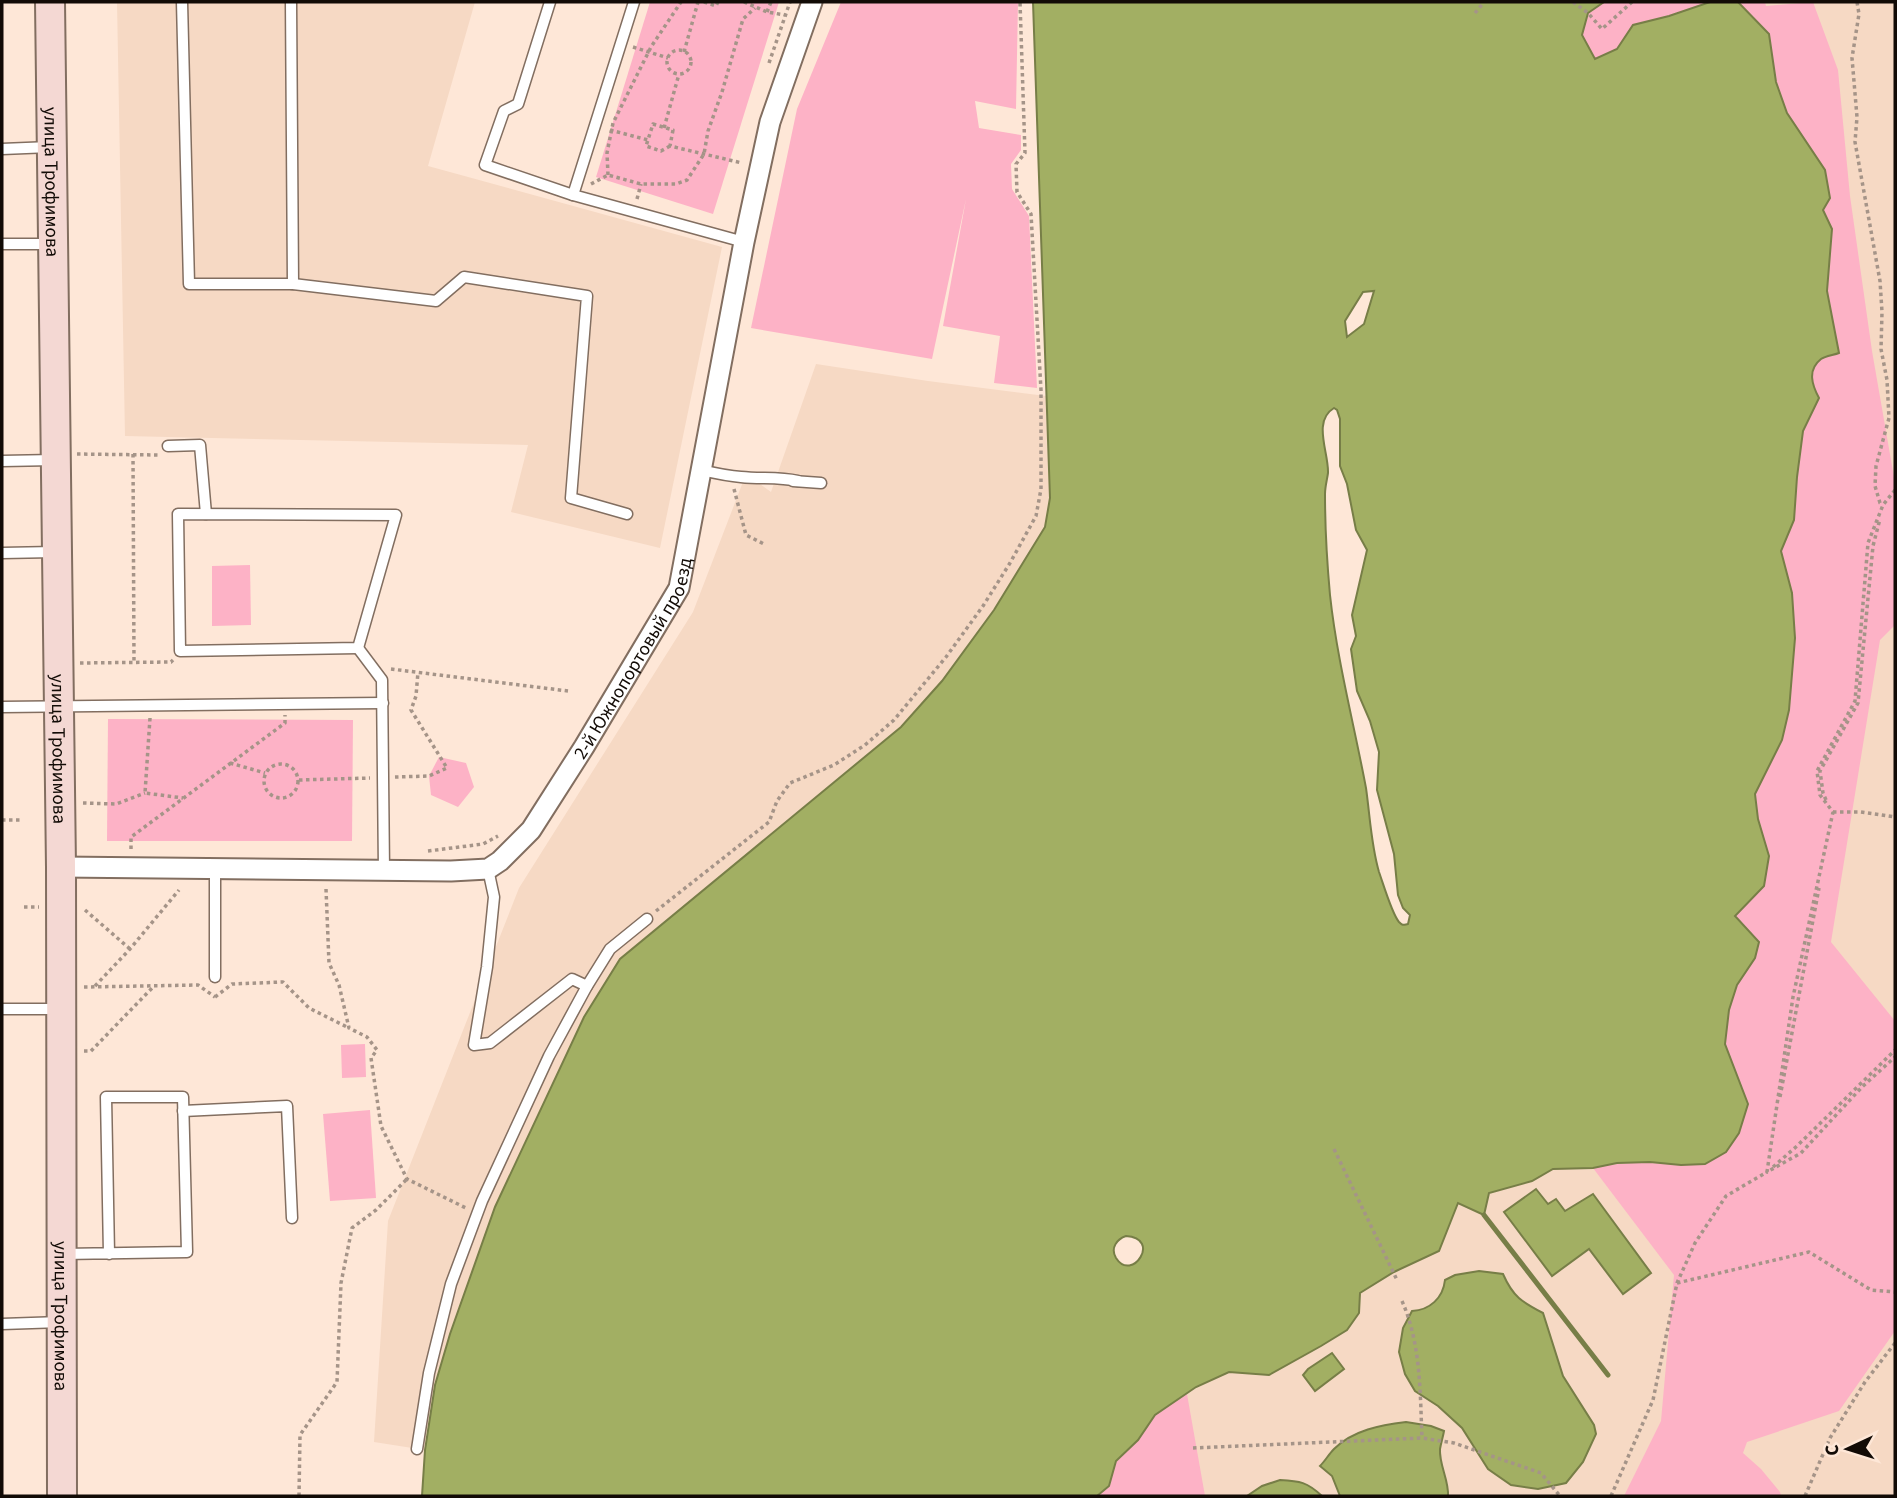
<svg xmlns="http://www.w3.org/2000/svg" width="1897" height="1498" font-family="'Source Sans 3',sans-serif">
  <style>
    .built { fill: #f6d9c4 }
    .green { fill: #fdb2c6 }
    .water { fill: #a2af63; stroke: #777e47; stroke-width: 2; fill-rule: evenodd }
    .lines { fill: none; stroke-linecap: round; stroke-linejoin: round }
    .stream { stroke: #777e47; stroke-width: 5 }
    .lane-casing { stroke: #826e60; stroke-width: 13 }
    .street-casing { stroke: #826e60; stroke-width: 23 }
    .secondary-casing { stroke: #826e60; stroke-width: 32 }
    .path { stroke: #a59488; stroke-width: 3.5; stroke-dasharray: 3.5 3.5; stroke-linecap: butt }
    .lane { stroke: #fff; stroke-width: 10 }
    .street { stroke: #fff; stroke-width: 19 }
    .secondary { stroke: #f4d8d3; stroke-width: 28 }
    .labels { text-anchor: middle; stroke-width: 5; stroke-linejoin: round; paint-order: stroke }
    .street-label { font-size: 19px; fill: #120b06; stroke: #fee7d7 }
  </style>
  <rect width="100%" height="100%" fill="#fee7d7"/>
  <g class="built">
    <polygon points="117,2 475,2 428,166 722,247 660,548 511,512 528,445 125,436"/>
    <polygon points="1738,2 1895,2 1895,1496 1097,1496 1155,1415 1196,1387 1229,1372 1269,1375 1347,1330 1359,1313 1360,1293 1394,1272 1439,1251 1458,1203 1532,1181 1553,1169 1593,1168 1748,1104 1725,1044 1769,34"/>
    <polygon points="816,364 928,381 1046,396 1050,498 1045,527 994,610 942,681 901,727 620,959 584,1017 495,1207 450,1334 435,1385 425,1450 374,1442 388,1221 519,888 693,612 746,474 771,492"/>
  </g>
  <g class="green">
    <polygon points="650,2 779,2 713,214 596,177"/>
    <polygon points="841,2 1018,2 1016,109 975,101 979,128 1021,135 1021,150 1011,164 1012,189 1029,216 1037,388 994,383 1000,336 943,326 966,199 932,359 751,328 797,109"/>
    <polygon points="1604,2 1710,2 1669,16 1633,25 1617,49 1595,59 1582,35 1588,13"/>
    <path d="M1738 2H1765L1766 6 1813 2 1838 70 1850 196 1872 351 1895 483V625L1880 640 1831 942 1895 1021V1331L1839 1411 1747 1442 1743 1453 1761 1469 1780 1492 1781 1496H1624L1661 1421 1674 1275 1593 1168C1625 1161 1649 1162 1681 1165L1748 1104 1725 1044 1729 1010 1737 985 1755 958 1735 916 1764 886 1769 856 1758 819 1755 794 1782 740 1789 710 1795 638 1792 593 1781 551 1794 520 1797 477 1803 431 1819 398C1812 385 1807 370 1821 359 1825 356 1834 354 1839 353L1827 291 1832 229 1823 210 1825 170 1787 113 1776 82 1769 34Z"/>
    <polygon points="250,565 251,625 212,626 212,566"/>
    <polygon points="108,719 353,720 352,841 107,841"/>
    <polygon points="439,757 466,763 474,787 458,807 431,795 429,776"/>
    <polygon points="365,1044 366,1077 342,1078 341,1045"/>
    <polygon points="370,1110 376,1198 330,1201 323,1114"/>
    <polygon points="1187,1394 1205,1496 1097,1496 1109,1486 1116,1462 1138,1440 1155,1415"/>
  </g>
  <g class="water">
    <path d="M1033 2H1604L1588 13 1582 35 1595 59 1617 49 1633 25 1669 16 1710 2H1738L1769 34 1776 82 1787 113 1825 170 1830 198 1823 210 1832 229 1827 291 1839 353C1834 355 1825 356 1821 359 1807 370 1812 385 1819 398L1803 431 1797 477 1794 520 1781 551 1792 593 1795 638 1789 710 1782 740 1755 794 1758 819 1769 856 1764 886 1735 916 1759 942 1755 958 1737 985 1729 1010 1725 1044 1748 1104 1739 1133 1726 1152 1705 1164 1681 1165 1650 1162 1617 1163 1593 1168 1553 1169 1532 1181 1489 1193 1484 1215 1458 1203 1439 1251 1394 1272 1360 1293 1359 1313 1347 1330 1321 1346 1269 1375 1229 1372 1196 1387 1155 1415 1138 1440 1116 1461 1109 1486 1097 1496H422L425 1450 435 1385 450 1334 495 1207 584 1017 620 959 901 727 942 681 994 610 1045 527 1050 498ZM1374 291 1364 324 1347 337 1345 321 1363 292ZM1334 408 1337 410 1340 419V466L1347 484 1356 530 1367 550 1352 615 1356 636 1351 649 1357 691 1370 721 1379 752 1377 790 1394 854 1398 895 1403 908 1410 915 1408 924C1403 925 1403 926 1399 922 1392 914 1383 883 1379 872 1371 845 1370 816 1366 788 1354 724 1337 660 1330 595 1327 562 1325 527 1325 494 1325 487 1327 480 1328 473 1329 453 1312 421 1334 408ZM1126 1236C1162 1238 1132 1283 1116 1258 1110 1248 1117 1239 1126 1236Z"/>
    <polygon points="1536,1189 1548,1204 1556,1199 1565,1211 1593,1194 1651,1273 1623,1294 1589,1249 1552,1276 1504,1212"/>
    <path d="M1479 1271 1503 1274C1513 1297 1522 1302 1543 1313L1563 1376 1594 1425 1596 1434 1583 1462 1566 1483 1538 1489 1511 1485 1488 1469 1462 1428 1438 1406 1415 1391 1405 1374 1399 1352 1403 1328 1412 1311C1430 1310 1443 1298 1445 1280L1455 1275Z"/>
    <polygon points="1332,1353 1344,1369 1315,1391 1303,1375 1308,1369"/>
    <path d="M1406 1422 1431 1426 1444 1431C1443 1437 1441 1443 1440 1449 1439 1465 1449 1480 1448 1496H1340L1332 1476 1320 1466C1325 1461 1329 1454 1334 1449 1353 1430 1381 1425 1406 1422Z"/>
    <path d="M1280 1480C1300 1481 1307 1482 1322 1496H1247L1262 1486Z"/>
  </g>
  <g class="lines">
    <polyline class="stream" points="1484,1215 1608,1375"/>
    <g class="lane-casing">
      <g id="lane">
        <polyline points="182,2 189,284 293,284 436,301 464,277 587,296 571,498 627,514"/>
        <polyline points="291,2 293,284"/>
        <polyline points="550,2 518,104 504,111 485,165 573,195"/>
        <polyline points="634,2 573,195 744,242"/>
        <polyline points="2,149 50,147"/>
        <polyline points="2,244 50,244"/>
        <polyline points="168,446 200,445 206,514"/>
        <polyline points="2,461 54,460"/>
        <path d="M701 470C714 473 727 476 741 477 761 479 779 477 798 481"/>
        <polyline points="793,481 821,483"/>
        <polygon points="178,514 396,515 358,648 180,651"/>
        <polyline points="2,553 54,552"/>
        <polyline points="358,648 382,680 384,871"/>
        <polyline points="2,707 383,703"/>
        <polyline points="488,869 494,897 487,967 474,1045 490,1043 572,979 587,986"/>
        <polyline points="215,977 215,869"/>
        <polyline points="2,1009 57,1009"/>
        <polyline points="183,1111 287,1106 292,1218"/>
        <polyline points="63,1254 187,1252 183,1097 106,1097 109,1254"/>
        <polyline points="2,1324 61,1322"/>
        <polyline points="417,1449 429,1373 451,1284 482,1201 549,1056 587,986 610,949 647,919"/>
      </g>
    </g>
    <g class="street-casing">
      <g id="street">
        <path id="s1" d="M61 867 451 871 488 869 500 861 531 830 584 747 679 588 744 242 770 122 812 2"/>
      </g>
    </g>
    <g class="secondary-casing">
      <g id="secondary">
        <path id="s2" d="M50 2 61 867 62 1496"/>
      </g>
    </g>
    <g class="path">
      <polyline points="704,2 716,6 718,2"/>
      <polyline points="744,2 767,12 785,15"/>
      <polyline points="1573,2 1588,13 1602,29 1632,2"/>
      <polyline points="1857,2 1859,14 1852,58 1857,117 1855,142 1880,281 1882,312 1881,349 1887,380 1889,418 1876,466 1875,486 1880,503 1883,505"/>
      <polyline points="767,12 771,2"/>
      <polyline points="1475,13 1484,2"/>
      <polyline points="633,47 668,58"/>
      <circle cx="679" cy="62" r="12"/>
      <polyline points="684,52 698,2"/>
      <polyline points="769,63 790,2"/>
      <polyline points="664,128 679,74"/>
      <polyline points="610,130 648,140"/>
      <polyline points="670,146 661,151 646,146 653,124 673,130 670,146 742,163"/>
      <polyline points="608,175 607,153 613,123 651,47 681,2"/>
      <polyline points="591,184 608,175 641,184 676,184 687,180 704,154 708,131 722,92 743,19 755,8"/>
      <polyline points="637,199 641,184"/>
      <polyline points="77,454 160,455"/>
      <polyline points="133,454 134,663"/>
      <polyline points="734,489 746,535 764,544"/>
      <polyline points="1895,490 1883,505 1868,543 1855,701 1817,771 1820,795 1833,812 1793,997 1767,1172 1801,1153 1862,1087 1895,1057"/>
      <polyline points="80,663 171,662 173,660"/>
      <polyline points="391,669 568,691"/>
      <polyline points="150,718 145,793 183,798"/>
      <polyline points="230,763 265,773"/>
      <circle cx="281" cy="781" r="17"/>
      <polyline points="395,777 429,776 447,768 411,710 416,696 418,672"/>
      <polyline points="299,780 370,778"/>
      <polyline points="1826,800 1823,793 1820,771 1858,703 1873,546 1880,519"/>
      <polyline points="83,803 116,804 145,793"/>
      <polyline points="1833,812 1861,812 1895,817"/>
      <polyline points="2,820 23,820"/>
      <polyline points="131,849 131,837 285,723 285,715"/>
      <polyline points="428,851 483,844 498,836"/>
      <polyline points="326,889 329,963 339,985 349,1028 367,1037 377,1050 371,1058 381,1126 407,1179 466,1208"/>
      <polyline points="24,907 39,907"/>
      <polyline points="85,910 130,949"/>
      <polyline points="656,911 769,822 777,801 790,783 834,765 865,745 894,720 946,657 983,606 1010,563 1036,516 1041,489 1041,390 1031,214 1017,192 1016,164 1025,153 1020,2"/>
      <polyline points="95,986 130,949 179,890"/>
      <polyline points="84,987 198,985 215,997"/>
      <polyline points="215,997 232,984 283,982 309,1008 349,1028"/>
      <polyline points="84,1051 91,1051 154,986"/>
      <polyline points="1780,1097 1819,888"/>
      <polyline points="1334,1149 1397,1280"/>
      <polyline points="1773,1167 1797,1146 1895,1050"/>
      <polyline points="1677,1283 1809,1252 1871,1290 1895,1292"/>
      <path d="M1402 1301C1421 1344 1420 1392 1422 1438"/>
      <polyline points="1193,1448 1422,1438 1454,1443 1541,1473 1560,1496"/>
      <polyline points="299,1496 300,1435 337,1382 341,1283 352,1228 376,1210 407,1179"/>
      <polyline points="1611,1496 1653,1400 1677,1283 1695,1243 1726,1196 1767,1172"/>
      <polyline points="1805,1496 1830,1438 1865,1382 1895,1343"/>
    </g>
    <use href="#lane" class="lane"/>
    <use href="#street" class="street"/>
    <use href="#secondary" class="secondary"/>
  </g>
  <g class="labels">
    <g class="street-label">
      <text dy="7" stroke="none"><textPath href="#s2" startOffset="180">улица Трофимова</textPath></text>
      <text dy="7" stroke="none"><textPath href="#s1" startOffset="686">2-й Южнопортовый проезд</textPath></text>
      <text dy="7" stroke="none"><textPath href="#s2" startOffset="747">улица Трофимова</textPath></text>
      <text dy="7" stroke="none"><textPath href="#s2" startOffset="1314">улица Трофимова</textPath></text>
    </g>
  </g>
  <rect width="1897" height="1498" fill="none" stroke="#120b06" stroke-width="7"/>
  <g transform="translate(1848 1449) rotate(266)" stroke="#fee7d7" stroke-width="5" paint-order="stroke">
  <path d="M0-5L12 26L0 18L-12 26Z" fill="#120b06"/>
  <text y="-10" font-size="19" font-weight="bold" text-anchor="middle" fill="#120b06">С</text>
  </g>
</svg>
